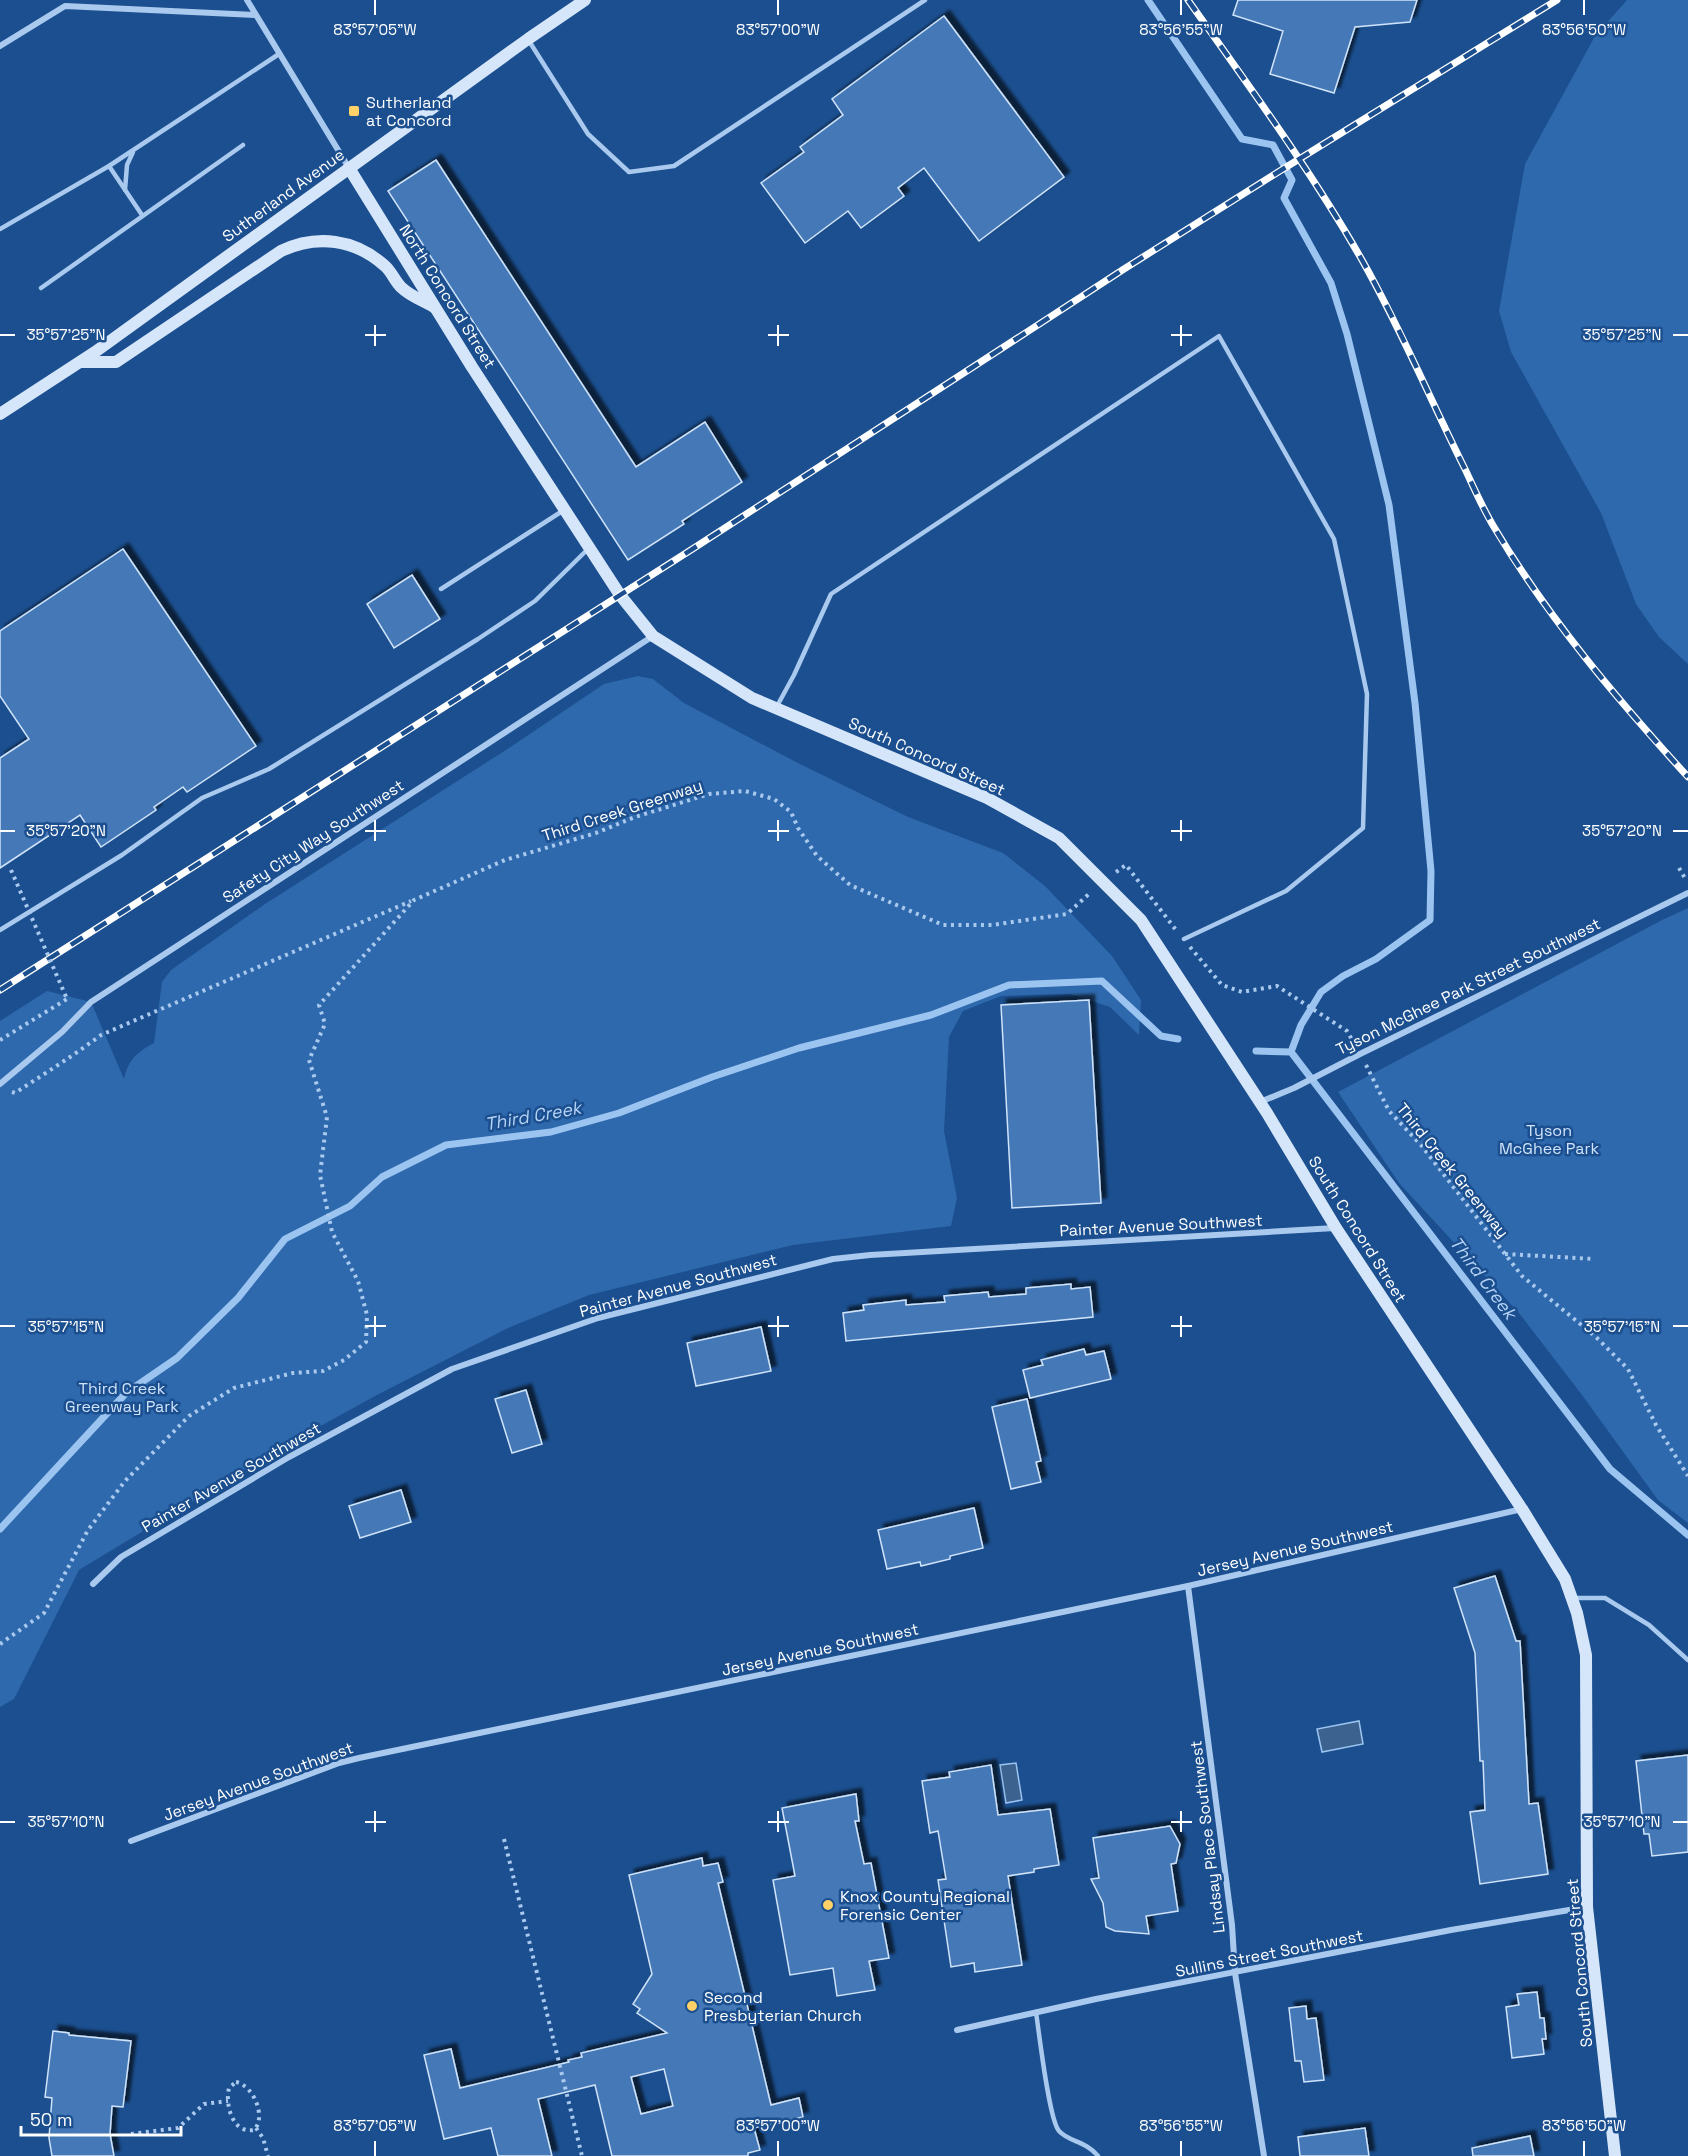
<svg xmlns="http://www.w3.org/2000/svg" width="1688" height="2156" font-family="'Space Grotesk',sans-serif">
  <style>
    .green { fill: #2e69ad }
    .water { fill: #3c6290; stroke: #9cc4f0; stroke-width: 1.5 }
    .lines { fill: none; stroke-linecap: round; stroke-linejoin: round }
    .stream { stroke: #9cc4f0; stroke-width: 7 }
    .building { fill: #4478b7; stroke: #cfe3fa; stroke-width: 1.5; fill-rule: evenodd; filter: url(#shadow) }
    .path { stroke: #a9c9ee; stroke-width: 4; stroke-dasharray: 3 4.5; stroke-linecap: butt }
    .lane { stroke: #a9c9ee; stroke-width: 4.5 }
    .street { stroke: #a9c9ee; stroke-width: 6 }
    .secondary { stroke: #d6e6fa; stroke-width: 12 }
    .rail-casing { stroke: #fff; stroke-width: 7 }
    .rail { stroke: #1b4f8f; stroke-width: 4.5; stroke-dasharray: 14; stroke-linecap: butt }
    .path-bridge { stroke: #a9c9ee; stroke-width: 4; stroke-dasharray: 3 4.5; stroke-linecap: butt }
    .ticks { fill: none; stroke: #fff; stroke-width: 2 }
    .poi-dot { fill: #ffd166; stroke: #1b4f8f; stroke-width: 2 }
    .labels { text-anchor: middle; stroke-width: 5; stroke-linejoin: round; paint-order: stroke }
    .poi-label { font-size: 16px; fill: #fff; stroke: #1b4f8f; text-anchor: start }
    .street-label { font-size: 16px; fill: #fff; stroke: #1b4f8f }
    .park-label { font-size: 16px; fill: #cfe3fa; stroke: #1b4f8f }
    .water-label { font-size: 18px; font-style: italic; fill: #b5d3f5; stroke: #1b4f8f }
    .ticks-label { font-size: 15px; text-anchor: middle; fill: #fff; stroke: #1b4f8f; stroke-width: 5; stroke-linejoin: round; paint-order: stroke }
  </style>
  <defs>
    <filter id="shadow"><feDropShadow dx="5.5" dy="-5.5" stdDeviation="1.5" flood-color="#0009"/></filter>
  </defs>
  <rect width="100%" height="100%" fill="#1b4f8f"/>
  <g class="green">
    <polygon points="1627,0 1688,0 1688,664 1659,637 1636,604 1601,513 1511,352 1499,311 1525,164 1595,36"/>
    <path d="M638 676 653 679 684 703 796 762 908 817 1003 853 1045 886 1112 956 1141 1000 1139 1035 1110 1007 1070 994 1001 996 963 1011 949 1037 944 1131 957 1198 951 1226 793 1245 589 1295 508 1328 377 1395 277 1450 79 1570 14 1699 0 1707V1021L47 991 91 1002 124 1079C129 1059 136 1053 154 1043L162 982 171 970 265 904 509 748 604 684Z"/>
    <polygon points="1688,908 1688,1523 1658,1500 1582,1395 1519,1313 1399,1183 1338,1092 1662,920"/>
  </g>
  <g class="water">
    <polygon points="1359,1721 1363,1744 1322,1752 1317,1729"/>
    <polygon points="1016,1763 1022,1800 1006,1803 1000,1765"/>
  </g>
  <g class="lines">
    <g class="stream">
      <polyline points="1148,0 1242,139 1273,145 1292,180 1284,198 1331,283 1347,334 1389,505 1415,703 1431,871 1430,920 1376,959 1343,976 1321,992 1301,1025 1291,1052"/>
      <polyline points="1256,1051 1291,1052 1610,1469 1688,1535"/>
      <polyline points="0,1529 126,1393 177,1358 238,1298 285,1239 350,1206 382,1177 446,1145 551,1132 619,1113 712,1077 799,1048 931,1015 1009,985 1102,981 1161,1036 1178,1039"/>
    </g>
  </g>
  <g class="building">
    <polygon points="1238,0 1417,0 1410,22 1355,27 1334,93 1270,74 1283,31 1233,15"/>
    <polygon points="944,16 1064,177 979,241 924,168 898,188 904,196 861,228 848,211 805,243 761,183 804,152 800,147 843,115 832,99"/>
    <polygon points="436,160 636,467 705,422 742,482 682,521 684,524 628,560 388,191"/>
    <polygon points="123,549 256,746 187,792 183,787 154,807 156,810 101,847 80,815 0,868 0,758 29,739 0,696 0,631"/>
    <polygon points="412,575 440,619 394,648 367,604"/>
    <polygon points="1089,1000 1101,1203 1012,1208 1001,1005"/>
    <polygon points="1071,1284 1071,1289 1090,1287 1093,1317 846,1341 843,1313 864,1310 863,1305 906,1300 906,1305 945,1302 944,1296 988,1292 989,1297 1026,1294 1026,1288"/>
    <polygon points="761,1327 771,1371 696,1386 687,1343"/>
    <polygon points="1084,1349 1086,1355 1104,1351 1111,1379 1030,1398 1023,1370 1043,1365 1041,1360"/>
    <polygon points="526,1390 542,1444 512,1453 495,1399"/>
    <polygon points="1027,1399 1041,1461 1036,1462 1041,1482 1011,1489 992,1407"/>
    <polygon points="401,1490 411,1522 360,1538 349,1506"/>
    <polygon points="974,1508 983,1548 950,1556 950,1559 921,1566 920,1562 887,1569 878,1530"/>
    <polygon points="1495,1576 1516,1641 1520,1641 1529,1804 1538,1803 1548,1874 1480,1884 1470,1812 1485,1810 1483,1761 1480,1761 1475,1653 1454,1588"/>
    <polygon points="1688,1755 1688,1852 1652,1856 1649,1834 1644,1834 1636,1761"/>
    <polygon points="991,1765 998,1815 1050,1809 1059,1865 1034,1869 1034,1872 1008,1876 1022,1965 975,1972 974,1963 951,1967 938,1880 946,1879 938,1831 930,1833 922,1781 950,1777 949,1772"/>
    <polygon points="856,1794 859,1821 855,1821 864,1864 871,1863 889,1958 869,1961 875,1990 837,1996 833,1968 790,1975 773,1880 795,1876 782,1808"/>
    <polygon points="1170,1826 1180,1844 1176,1863 1171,1864 1178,1911 1146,1916 1149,1934 1115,1931 1106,1927 1103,1903 1091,1879 1099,1878 1093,1838"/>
    <path d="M702 1858 703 1866 718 1863 723 1882 718 1883 771 2105 799 2098 803 2117 754 2128 760 2150 748 2153V2156H612L595 2085 538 2099 552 2156H498L491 2128 444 2139 424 2055 451 2049 460 2088 569 2062 568 2060 582 2057 581 2053 667 2033 637 2013 640 2009 633 2004 652 1974 629 1875ZM664 2069 673 2106 641 2114 631 2077Z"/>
    <polygon points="1537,1992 1540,2018 1544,2018 1546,2039 1542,2039 1544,2054 1512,2058 1506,2007 1519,2005 1517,1994"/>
    <polygon points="1306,2006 1307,2019 1316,2018 1324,2080 1304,2082 1301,2061 1295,2061 1289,2008"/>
    <polygon points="53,2031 69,2033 69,2035 131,2041 123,2107 112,2106 110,2134 114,2156 52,2156 49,2138 52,2098 45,2097"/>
    <polygon points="1365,2128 1369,2156 1300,2156 1298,2137"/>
    <polygon points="1530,2136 1534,2156 1473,2156 1472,2148"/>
  </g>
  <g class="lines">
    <g class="path">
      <polyline points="1679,868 1686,880"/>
      <polyline points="1116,872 1126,865 1176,930"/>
      <polyline points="1190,947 1222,985 1242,992 1277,986 1347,1031 1354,1043"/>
      <polyline points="0,1040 67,999"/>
      <polyline points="1366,1065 1389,1111 1421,1145 1522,1276 1596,1337 1628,1369 1656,1425 1688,1476"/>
      <path d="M12 1092 15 1093C44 1074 73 1056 101 1035L411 901"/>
      <polyline points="1505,1254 1594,1259"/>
      <polyline points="0,1644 44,1613 88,1530 125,1481 189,1416 234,1388 293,1373 323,1371 344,1360 366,1342 367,1315 358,1281 332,1232 320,1175 327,1117 309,1060 325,1024 319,1005 414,900 505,860 596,833 635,817 709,794 745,791 774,799 791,812 798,828 817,856 850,885 943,925 992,925 1067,914 1091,892"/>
      <polyline points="504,1839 582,2156"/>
      <path d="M236 2082C253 2085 267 2117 254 2130 232 2134 225 2104 229 2088Z"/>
      <polyline points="256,2128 263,2138 268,2156"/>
      <polyline points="131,2134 178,2128 204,2104 228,2101"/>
    </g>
    <g class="lane">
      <polyline points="529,41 588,134 629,172 674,166 925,0"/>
      <polyline points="109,166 142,215"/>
      <polyline points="125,190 127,165 133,152"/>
      <polyline points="0,229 109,166 279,54"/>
      <polyline points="41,288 243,145"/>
      <polyline points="441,589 564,510"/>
      <polyline points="776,708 794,675 831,594 1219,336 1334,539 1367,694 1363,828 1286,891 1184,939"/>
      <polyline points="0,930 122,855 202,798 269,769 478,639 535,601 589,548"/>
      <polyline points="1574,1598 1605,1598 1649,1625 1688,1660"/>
      <path d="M1036 2012C1039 2032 1049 2120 1059 2131 1069 2142 1086 2141 1098 2156"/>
    </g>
    <g class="street">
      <polyline points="247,0 349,168"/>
      <polyline points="0,46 65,6 255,15"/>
      <polyline points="0,1084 62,1032 91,1002 653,636"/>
      <polyline points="1260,1102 1294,1088 1360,1054 1688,893"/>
      <polyline points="93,1584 121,1557 289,1457 452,1369 598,1318 833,1259 870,1255 1335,1228"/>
      <polyline points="1188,1586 1232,1925 1235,1973 1264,2156"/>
      <polyline points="131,1841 339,1763 359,1758 1188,1586 1522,1509"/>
      <polyline points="957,2030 1096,1999 1451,1930 1587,1907"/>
    </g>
    <g class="secondary">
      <polyline points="349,168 472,367 620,595 653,636 752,698 987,798 1059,838 1141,920 1267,1113 1336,1228 1522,1509 1565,1579 1577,1613 1586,1655 1587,1907 1615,2156"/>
      <path d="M81 362H116L281 251C317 234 355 239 385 266 392 272 395 282 402 288 410 296 424 301 434 307"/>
      <polyline points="0,414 95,352 528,39 585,0"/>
    </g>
    <g class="rail-casing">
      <g id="rail">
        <path d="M1188 0C1248 85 1310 169 1362 260 1400 327 1430 399 1465 469 1474 488 1483 509 1494 527 1548 618 1617 699 1688 777"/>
        <polyline points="0,990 694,548 1124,269 1283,169 1557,0"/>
      </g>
    </g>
    <use href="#rail" class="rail"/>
    <polyline class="path-bridge" points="11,870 67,999"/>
  </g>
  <path class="ticks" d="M375 0V15M778 0V15M1181 0V15M1584 0V15M375 325V346M778 325V346M1181 325V346M0 335H15M365 335H386M768 335H789M1171 335H1192M1673 335H1688M375 820V841M778 820V841M1181 820V841M0 831H15M365 831H386M768 831H789M1171 831H1192M1673 831H1688M375 1316V1337M778 1316V1337M1181 1316V1337M0 1326H15M365 1326H386M768 1326H789M1171 1326H1192M1673 1326H1688M375 1811V1832M778 1811V1832M1181 1811V1832M0 1822H15M365 1822H386M768 1822H789M1171 1822H1192M1673 1822H1688M375 2141V2156M778 2141V2156M1181 2141V2156M1584 2141V2156"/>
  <g class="poi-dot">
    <rect x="348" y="105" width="12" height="12" rx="3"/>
    <circle cx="828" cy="1905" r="6"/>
    <circle cx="692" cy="2006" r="6"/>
  </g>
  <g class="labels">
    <g class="poi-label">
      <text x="366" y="108">Sutherland<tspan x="366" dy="18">at Concord</tspan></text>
      <text x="840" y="1902">Knox County Regional<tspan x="840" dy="18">Forensic Center</tspan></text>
      <text x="704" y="2003">Second<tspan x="704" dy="18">Presbyterian Church</tspan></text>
    </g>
    <g class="street-label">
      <text transform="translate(283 195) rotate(-36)" y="6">Sutherland Avenue</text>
      <text transform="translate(448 296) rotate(58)" y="6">North Concord Street</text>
      <text transform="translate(927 756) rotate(24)" y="6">South Concord Street</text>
      <text transform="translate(622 810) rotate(-18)" y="6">Third Creek Greenway</text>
      <text transform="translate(313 841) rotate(-33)" y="6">Safety City Way Southwest</text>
      <text transform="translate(1468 986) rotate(-26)" y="6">Tyson McGhee Park Street Southwest</text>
      <text transform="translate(1453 1170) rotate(51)" y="6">Third Creek Greenway</text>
      <text transform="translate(1161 1225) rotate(-3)" y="6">Painter Avenue Southwest</text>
      <text transform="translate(1358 1229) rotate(58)" y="6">South Concord Street</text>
      <text transform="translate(678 1285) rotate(-15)" y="6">Painter Avenue Southwest</text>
      <text transform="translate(231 1477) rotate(-30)" y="6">Painter Avenue Southwest</text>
      <text transform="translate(1295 1548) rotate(-13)" y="6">Jersey Avenue Southwest</text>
      <text transform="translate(820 1649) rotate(-12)" y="6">Jersey Avenue Southwest</text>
      <text transform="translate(258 1781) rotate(-20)" y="6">Jersey Avenue Southwest</text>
      <text transform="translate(1207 1837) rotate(-97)" y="6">Lindsay Place Southwest</text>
      <text transform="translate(1269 1953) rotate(-11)" y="6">Sullins Street Southwest</text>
      <text transform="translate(1579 1963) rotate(-95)" y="6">South Concord Street</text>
    </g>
    <g class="park-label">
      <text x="1549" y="1136">Tyson<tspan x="1549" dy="18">McGhee Park</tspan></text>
      <text x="122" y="1394">Third Creek<tspan x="122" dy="18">Greenway Park</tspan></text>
    </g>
    <g class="water-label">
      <text transform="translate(533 1116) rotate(-10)" y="6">Third Creek</text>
      <text transform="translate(1483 1278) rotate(53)" y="6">Third Creek</text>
    </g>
  </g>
  <g class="ticks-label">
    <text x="375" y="35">83°57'05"W</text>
    <text x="778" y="35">83°57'00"W</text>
    <text x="1181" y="35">83°56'55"W</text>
    <text x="1584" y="35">83°56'50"W</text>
    <text x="66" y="340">35°57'25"N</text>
    <text x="1622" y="340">35°57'25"N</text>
    <text x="66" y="836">35°57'20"N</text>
    <text x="1622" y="836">35°57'20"N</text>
    <text x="66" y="1332">35°57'15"N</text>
    <text x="1622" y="1332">35°57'15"N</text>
    <text x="66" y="1827">35°57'10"N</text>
    <text x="1622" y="1827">35°57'10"N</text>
    <text x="375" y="2131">83°57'05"W</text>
    <text x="778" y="2131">83°57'00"W</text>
    <text x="1181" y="2131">83°56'55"W</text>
    <text x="1584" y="2131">83°56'50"W</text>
  </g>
  <path d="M21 2126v9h160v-9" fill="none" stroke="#ffffff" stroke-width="3"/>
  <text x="30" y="2126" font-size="18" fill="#ffffff" stroke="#1b4f8f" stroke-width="4.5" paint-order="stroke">50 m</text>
</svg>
